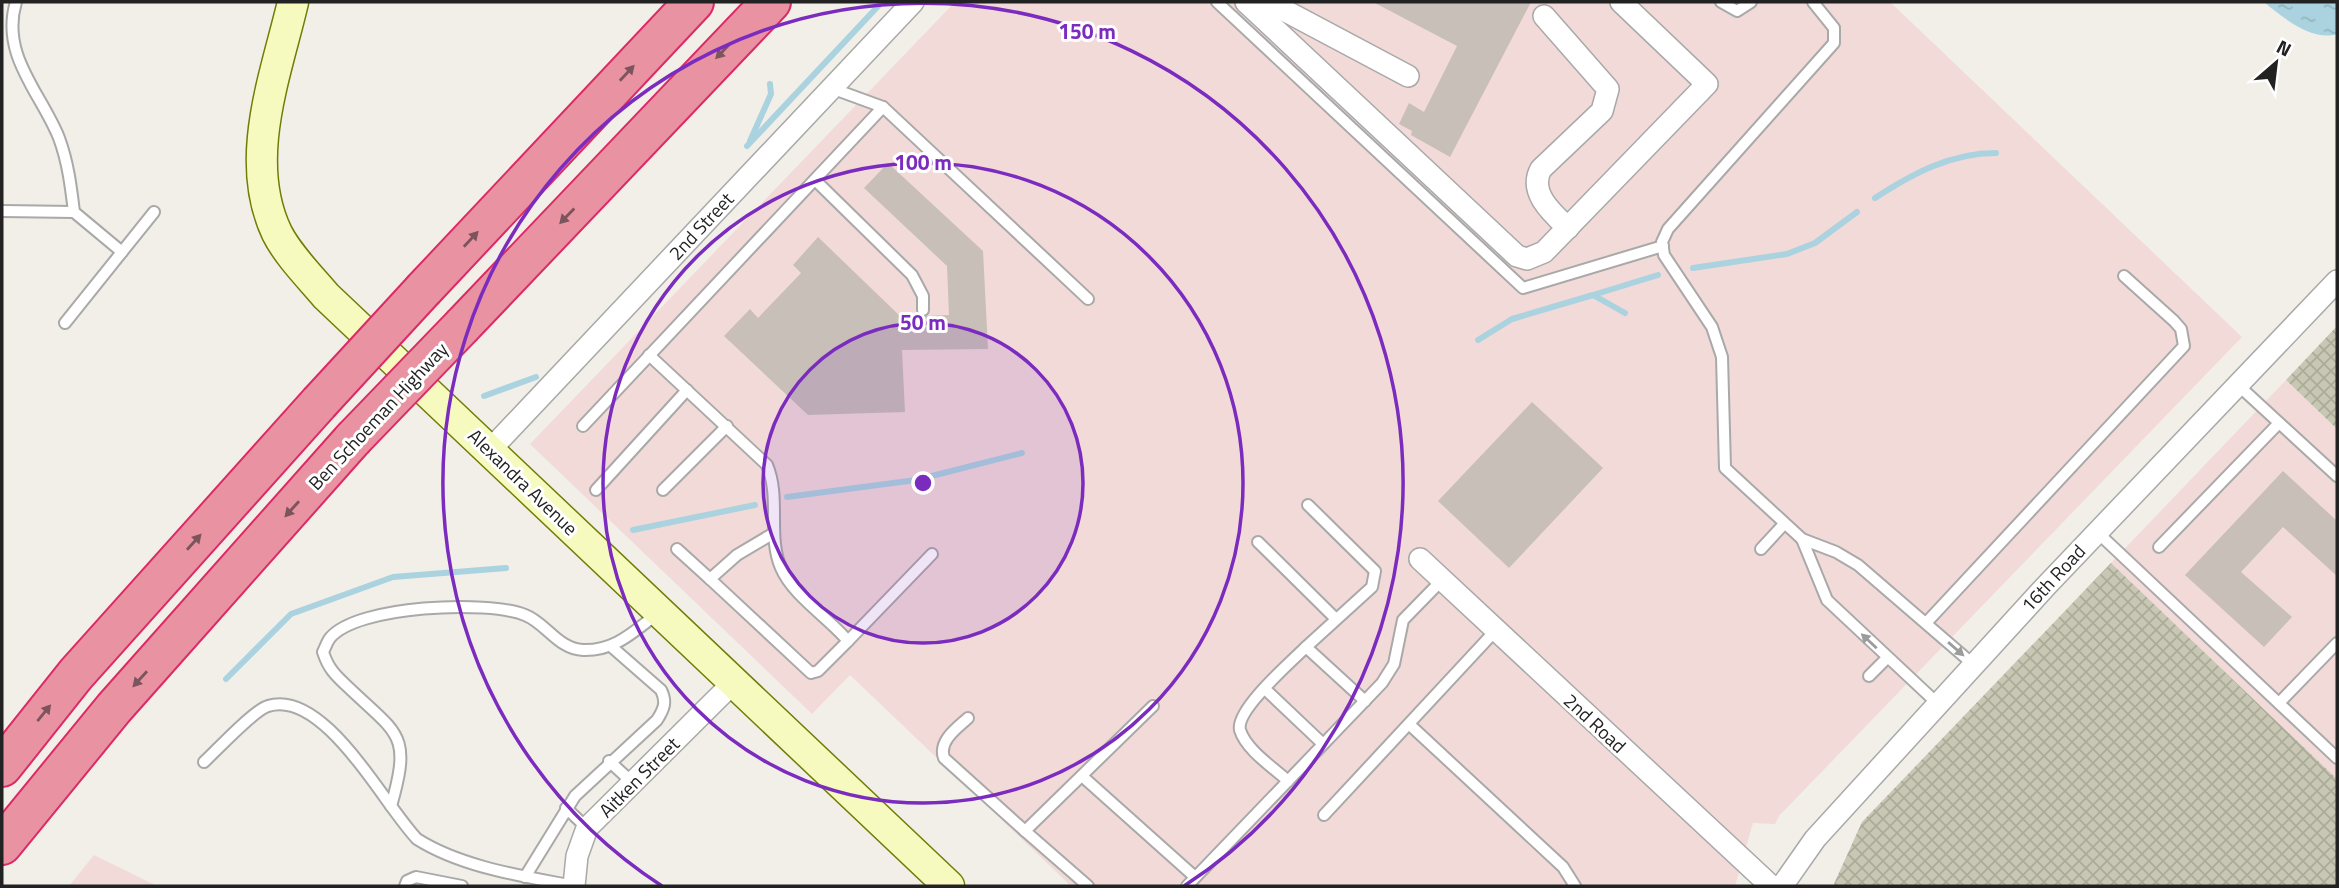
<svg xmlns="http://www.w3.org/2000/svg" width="2339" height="888" font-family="'Titillium Web',sans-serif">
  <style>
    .commercial { fill: #f2dad9 }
    .construction { fill: url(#construction-cross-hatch) }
    .water { fill: url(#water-ripples) }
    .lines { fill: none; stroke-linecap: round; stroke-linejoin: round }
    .stream { stroke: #aad3df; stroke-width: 6 }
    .building { fill: #c7bfb8 }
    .service-casing { stroke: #a9a9a9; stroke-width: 14 }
    .minor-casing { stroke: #a9a9a9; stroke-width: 24 }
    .secondary-casing { stroke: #707d05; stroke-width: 33 }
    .motorway-casing { stroke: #dc2a67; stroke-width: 42 }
    .service { stroke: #fff; stroke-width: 10 }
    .minor { stroke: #fff; stroke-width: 21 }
    .secondary { stroke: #f7fabf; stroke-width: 30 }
    .motorway { stroke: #e892a2; stroke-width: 38 }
    .motorway-bridge-casing { stroke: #dc2a67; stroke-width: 42; stroke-linecap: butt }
    .motorway-bridge { stroke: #e892a2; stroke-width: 38 }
    .oneway { fill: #7b545c }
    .oneway2 { fill: #9c9c9c }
    .ring { fill: none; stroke: #7b2cbf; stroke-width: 3.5 }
    .labels { text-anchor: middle; stroke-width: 6; stroke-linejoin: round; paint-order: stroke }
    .street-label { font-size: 19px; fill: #222; stroke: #fff }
    .centre { fill: #7b2cbf; stroke: #fff; stroke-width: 3.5 }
    .ring-label { font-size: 21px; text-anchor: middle; font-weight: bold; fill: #7b2cbf; stroke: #fff; stroke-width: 6; stroke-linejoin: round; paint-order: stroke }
  </style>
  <defs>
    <pattern id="construction-cross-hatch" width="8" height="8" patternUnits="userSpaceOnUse" patternTransform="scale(1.75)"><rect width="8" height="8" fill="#c7c7b4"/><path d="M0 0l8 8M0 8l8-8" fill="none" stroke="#abab9a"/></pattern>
    <pattern id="water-ripples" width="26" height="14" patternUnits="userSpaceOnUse" patternTransform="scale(1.75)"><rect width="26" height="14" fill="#aad3df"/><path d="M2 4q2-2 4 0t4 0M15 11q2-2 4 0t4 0" fill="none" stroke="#92b5bf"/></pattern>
  </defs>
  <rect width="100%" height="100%" fill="#f2efe9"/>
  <g class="commercial">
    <polygon points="955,2 1890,2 2242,337 1779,816 1775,824 1753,823 1735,886 1071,886 850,675 812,714 530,444"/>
    <polygon points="2286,380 2337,429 2337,779 2111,563"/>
    <polygon points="94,855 157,886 69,886"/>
  </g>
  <g class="construction">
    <polygon points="2337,326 2337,429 2286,380"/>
    <polygon points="2111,563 2337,779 2337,886 1833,886 1862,822"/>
  </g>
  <path class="water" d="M2264 2H2337V34C2312 42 2282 17 2264 2Z"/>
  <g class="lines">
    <g class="stream">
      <polyline points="750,141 771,94 770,84"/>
      <polyline points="747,146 882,2"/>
      <path d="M1875 198C1912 174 1950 153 1996 153"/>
      <polyline points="1693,268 1787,254 1815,243 1857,212"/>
      <polyline points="1593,295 1658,275"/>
      <polyline points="1478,340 1512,319 1593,295 1625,313"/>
      <polyline points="484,396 536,377"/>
      <polyline points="787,497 916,480 1022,453"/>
      <polyline points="633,530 755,505"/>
      <polyline points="226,679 291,614 393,577 506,568"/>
    </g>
  </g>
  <g class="building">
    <polygon points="1373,2 1531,2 1450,157 1411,135 1412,131 1399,124 1409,103 1424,112 1457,46"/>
    <polygon points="888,163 983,251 988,349 902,350 905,412 808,415 724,336 750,309 758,318 801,273 793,265 818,237 901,317 949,315 947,266 864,188"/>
    <polygon points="1532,402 1603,468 1509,568 1438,501"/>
    <polygon points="2283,471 2337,521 2337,576 2283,527 2241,572 2292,617 2264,647 2185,575"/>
  </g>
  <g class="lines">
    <g class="service-casing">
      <g id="service">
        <path d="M16 2C0 55 41 93 59 138 68 162 71 187 74 212L122 252"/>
        <polyline points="1217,2 1523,288 1663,246"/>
        <polyline points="1721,2 1737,11 1751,2"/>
        <polyline points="1813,2 1834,28 1834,43 1668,229 1662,242 1664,255 1712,327 1722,357 1725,468 1802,539 1836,552 1858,565 1974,665"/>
        <polyline points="831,88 883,107 1088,299"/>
        <polyline points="815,180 912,275 923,296 923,310"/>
        <polyline points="2,211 74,212"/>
        <polyline points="65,323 154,212"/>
        <path d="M649 355 767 465C781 498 767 536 781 568 793 596 829 618 848 641L818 671 811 673 710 579"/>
        <polyline points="2238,385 2337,476"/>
        <polyline points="583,426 883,107"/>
        <polyline points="596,490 687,390"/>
        <polyline points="663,490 727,426"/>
        <polyline points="2097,532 2337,758"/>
        <polyline points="1802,539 1827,600 1938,704"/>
        <polyline points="1258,542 1336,619"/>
        <polyline points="2159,547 2279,423"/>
        <polyline points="677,549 710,579 737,555 774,533"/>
        <polyline points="1761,549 1784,524"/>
        <polyline points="1926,623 2184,346 2181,329 2174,321 2124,276"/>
        <polyline points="848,641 932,554"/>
        <polyline points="1306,647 1372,587 1375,571 1308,505"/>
        <polyline points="1869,676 1887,658"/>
        <polyline points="1265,689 1323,744"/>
        <polyline points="2279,703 2337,643"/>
        <path d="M968 718C957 728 938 741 944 758L1025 831"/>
        <polyline points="1410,725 1563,867 1575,886"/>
        <polyline points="609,761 633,783"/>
        <path d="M204 762C217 750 254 710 268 706 324 688 384 805 417 839 461 867 522 876 574 886"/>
        <polyline points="1082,776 1195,877"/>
        <path d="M1288 781C1274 768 1246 750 1240 730 1235 710 1292 661 1306 647L1365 701"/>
        <path d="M391 806C412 733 398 735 348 687 335 675 328 668 323 652 325 648 327 642 330 638 357 605 488 600 525 615 546 623 558 649 583 650 615 651 633 632 657 614"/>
        <polyline points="566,808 587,828"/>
        <polyline points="1324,815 1496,630"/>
        <path d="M525 877 575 796 657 720C664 709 667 702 661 690L613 648"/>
        <polyline points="405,886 407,881 416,877 462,886"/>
        <polyline points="1088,886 1025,831 1153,706"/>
        <polyline points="1187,886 1382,683 1394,664 1403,620 1442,580"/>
      </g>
    </g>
    <g class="minor-casing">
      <g id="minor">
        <polyline points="1246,2 1517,256 1527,259 1544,252 1707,84 1621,2"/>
        <polyline points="1247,3 1278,7 1408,76"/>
        <path d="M1544 16 1608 89 1602 111 1541 169C1528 192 1552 213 1568 228"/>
        <polyline points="490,450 913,2"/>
        <polyline points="1420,559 1771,886"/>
        <polyline points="574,886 577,856 587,828 733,683"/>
        <polyline points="1782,886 1815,839 2046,586 2337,281"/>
      </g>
    </g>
    <g class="secondary-casing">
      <path id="secondary" d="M293 2C276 75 242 160 277 233 288 255 310 277 326 296L949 886"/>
    </g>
    <g class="motorway-casing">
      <g id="motorway">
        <polyline points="424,289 694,2"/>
        <polyline points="463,325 771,2"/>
        <polyline points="2,767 76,674 319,403"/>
        <polyline points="2,845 114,708 353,439"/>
      </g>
    </g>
    <use href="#service" class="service"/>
    <use href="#minor" class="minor"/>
    <use href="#secondary" class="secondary"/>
    <use href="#motorway" class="motorway"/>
    <g class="motorway-bridge-casing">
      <g id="motorway-bridge">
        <polyline points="319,403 424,289"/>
        <polyline points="353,439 463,325"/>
      </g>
    </g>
    <use href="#motorway-bridge" class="motorway-bridge"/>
  </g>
  <defs><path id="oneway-solid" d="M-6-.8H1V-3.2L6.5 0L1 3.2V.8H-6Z" transform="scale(1.75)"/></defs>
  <g class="oneway">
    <use href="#oneway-solid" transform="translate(723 51) rotate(134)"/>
    <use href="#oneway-solid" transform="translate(627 73) rotate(-47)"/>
    <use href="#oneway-solid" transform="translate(567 216) rotate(134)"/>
    <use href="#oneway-solid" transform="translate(471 239) rotate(-47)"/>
    <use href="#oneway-solid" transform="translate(292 509) rotate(132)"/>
    <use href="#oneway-solid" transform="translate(194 542) rotate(-48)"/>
    <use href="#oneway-solid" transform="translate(140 679) rotate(132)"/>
    <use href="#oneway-solid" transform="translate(44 713) rotate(-51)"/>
  </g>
  <g class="oneway2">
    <use href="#oneway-solid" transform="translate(1869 641) rotate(-137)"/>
    <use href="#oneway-solid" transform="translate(1956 649) rotate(41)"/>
  </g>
  <circle cx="923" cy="483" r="160" fill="#7b2cbf" fill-opacity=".12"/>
  <g class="ring">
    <circle cx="923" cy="483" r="160"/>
    <circle cx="923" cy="483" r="320"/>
    <path d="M662 886A480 480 0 1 1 1184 886"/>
  </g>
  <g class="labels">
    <g class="street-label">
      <text transform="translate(701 226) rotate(-47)" y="7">2nd Street</text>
      <text transform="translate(378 416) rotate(-47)" y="7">Ben Schoeman Highway</text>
      <text transform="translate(523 482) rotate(44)" y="7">Alexandra Avenue</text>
      <text transform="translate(2053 578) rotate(-47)" y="7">16th Road</text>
      <text transform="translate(1595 723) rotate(43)" y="7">2nd Road</text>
      <text transform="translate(639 777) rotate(-45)" y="7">Aitken Street</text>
    </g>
  </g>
  <circle cx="923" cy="483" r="10" class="centre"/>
  <g class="ring-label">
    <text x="1087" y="39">150 m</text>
    <text x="923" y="170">100 m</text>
    <text x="923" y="330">50 m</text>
  </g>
  <rect width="2339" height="888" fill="none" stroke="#222222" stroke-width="7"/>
  <g transform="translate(2276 63) rotate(28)" stroke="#ffffff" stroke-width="5" paint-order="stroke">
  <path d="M0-5L12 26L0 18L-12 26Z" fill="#222222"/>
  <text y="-10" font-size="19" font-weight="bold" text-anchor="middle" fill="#222222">N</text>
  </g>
</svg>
